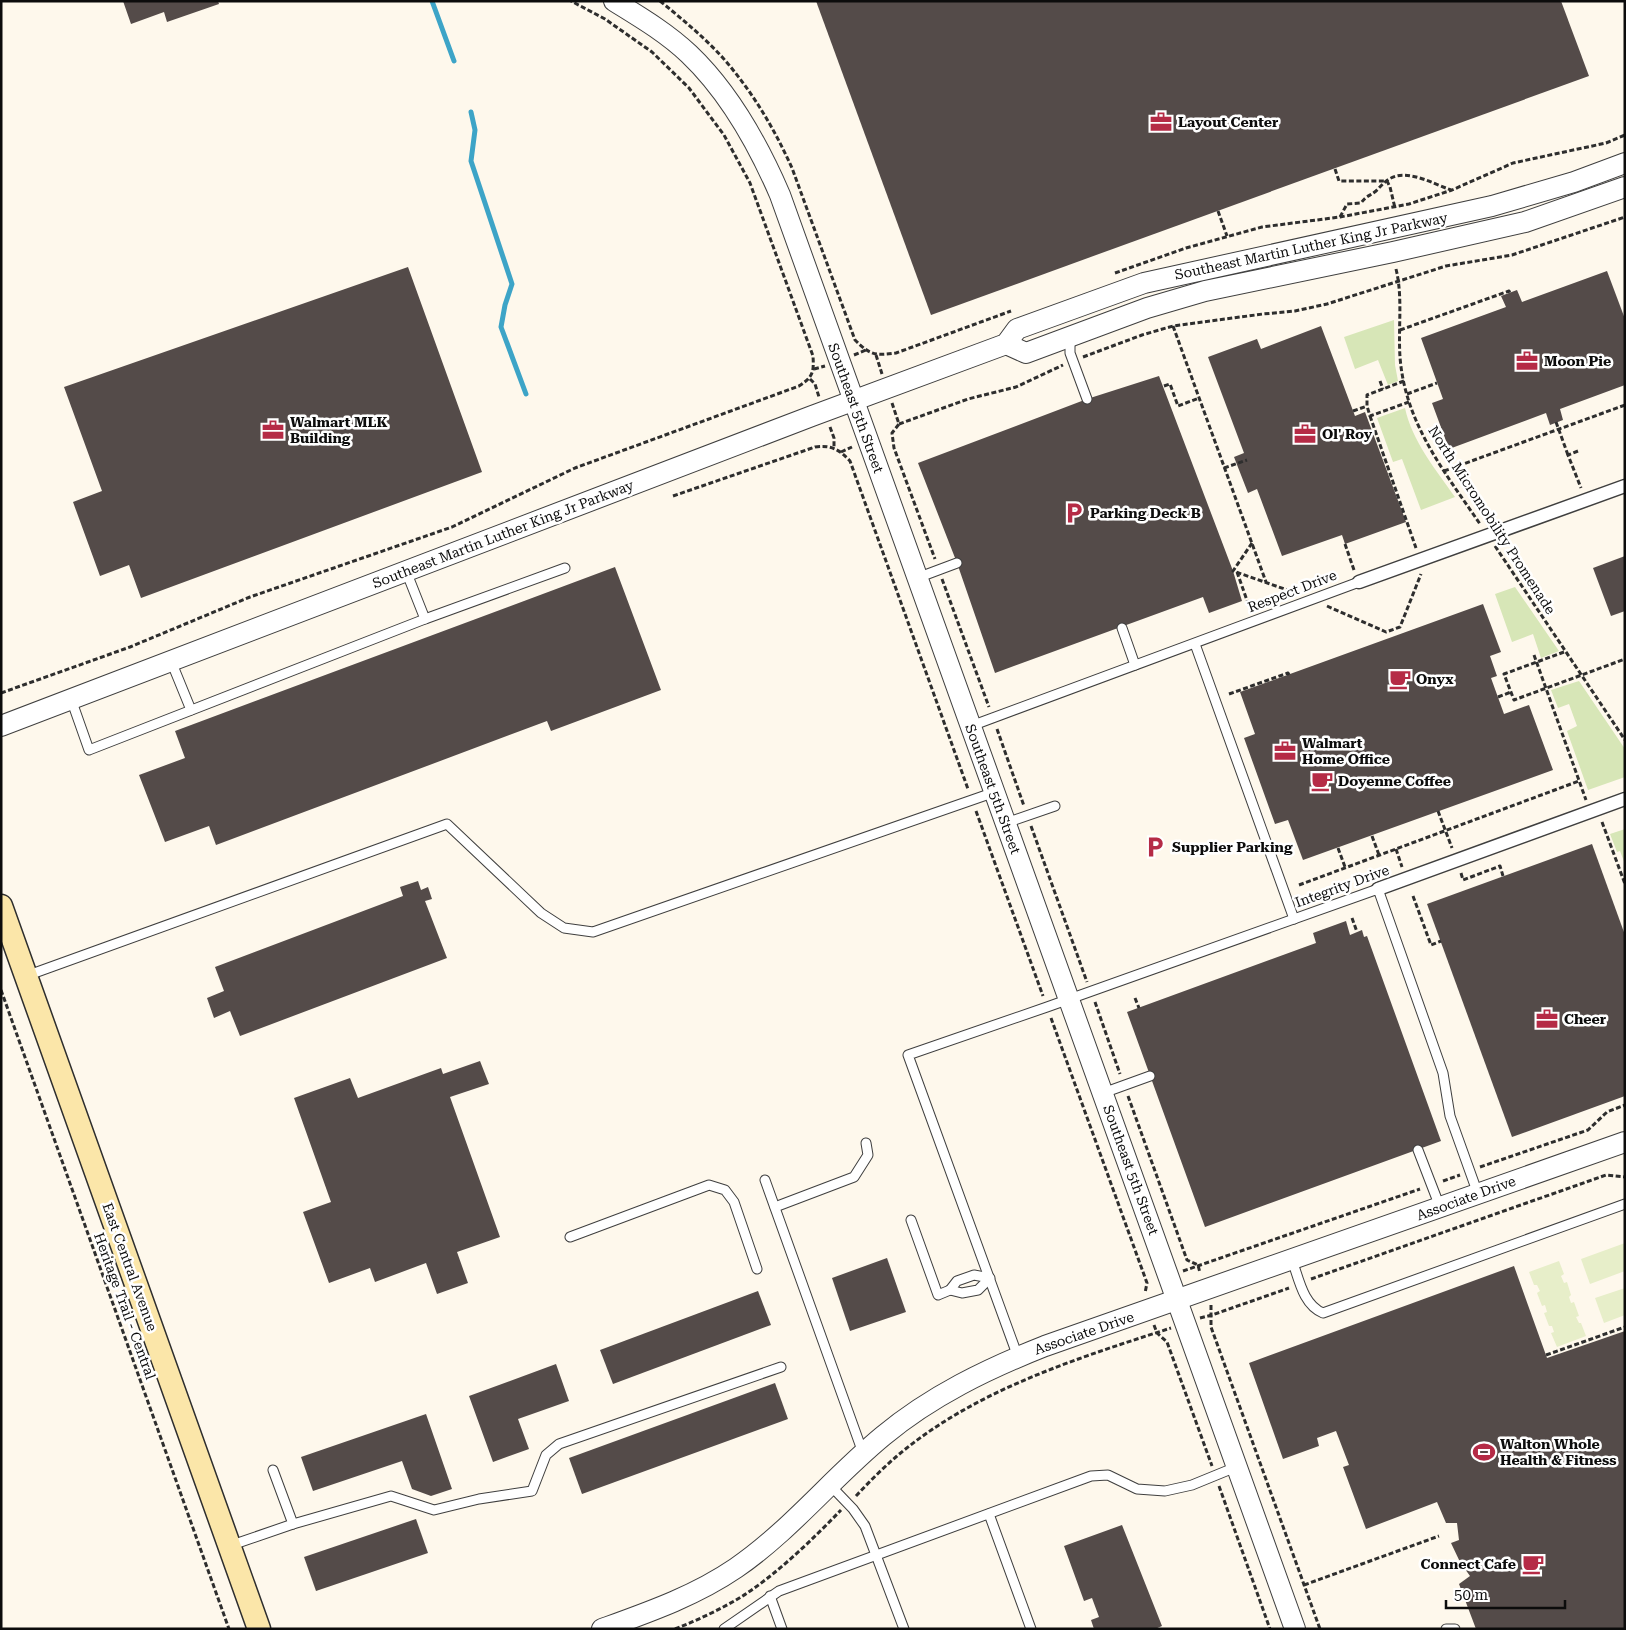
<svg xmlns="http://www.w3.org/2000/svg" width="1626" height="1630" font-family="'Roboto Serif',serif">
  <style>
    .green { fill: #d7e6b7 }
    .pitch { fill: #e7eec9 }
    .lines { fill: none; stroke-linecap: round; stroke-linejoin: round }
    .stream { stroke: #3da4c7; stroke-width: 5 }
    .building { fill: #544b49 }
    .service-casing { stroke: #3f3f3f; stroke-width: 11 }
    .pedestrian-casing { stroke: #3f3f3f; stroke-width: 15 }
    .tertiary-casing { stroke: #3f3f3f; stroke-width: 22 }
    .secondary-casing { stroke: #2e2e2e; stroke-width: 25 }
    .path { stroke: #2e2e2e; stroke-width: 3; stroke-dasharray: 5 2.5; stroke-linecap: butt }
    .service { stroke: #fff; stroke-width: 9 }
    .pedestrian { stroke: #fff; stroke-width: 12 }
    .tertiary { stroke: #fff; stroke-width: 20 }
    .secondary { stroke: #fbe6a9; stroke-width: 22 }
    .labels { text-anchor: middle; stroke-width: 5; stroke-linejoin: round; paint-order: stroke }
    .poi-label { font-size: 14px; font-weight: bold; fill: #0c0c0c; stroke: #fff; text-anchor: start }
    .street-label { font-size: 14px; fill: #0c0c0c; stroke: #fff }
  </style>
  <rect width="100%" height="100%" fill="#fef8ec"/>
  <g class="green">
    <polygon points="1394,320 1395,365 1398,381 1388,385 1378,360 1355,369 1344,337"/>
    <path d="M1405 408C1412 441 1436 470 1455 497L1421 510 1402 459 1393 462 1377 418Z"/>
    <polygon points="1515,587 1559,651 1541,658 1533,634 1512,642 1495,594"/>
    <polygon points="1579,681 1625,749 1625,777 1588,790 1567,731 1577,726 1569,704 1558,708 1551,690"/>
    <polygon points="1625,829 1625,864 1620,851 1617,852 1610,834"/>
  </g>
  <g class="pitch">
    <polygon points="1625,1243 1625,1271 1590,1284 1581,1259"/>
    <polygon points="1559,1261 1564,1274 1561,1276 1564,1283 1567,1282 1571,1295 1569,1297 1571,1303 1574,1302 1579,1316 1576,1317 1579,1323 1581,1323 1586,1336 1557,1347 1551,1333 1554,1332 1552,1326 1549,1326 1544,1313 1547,1312 1545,1305 1542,1306 1537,1293 1540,1291 1537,1285 1534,1285 1529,1272"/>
    <polygon points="1625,1288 1625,1315 1604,1323 1595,1298"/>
  </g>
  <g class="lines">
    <g class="stream">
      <polyline points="432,1 454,61"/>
      <polyline points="471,112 475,130 471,161 512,284 505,305 501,327 526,394"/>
    </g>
  </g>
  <g class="building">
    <polygon points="123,1 218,1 219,4 167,22 164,12 131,24"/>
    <polygon points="816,1 1561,1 1589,76 931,315"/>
    <polygon points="408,267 482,472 141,598 129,565 100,576 73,502 102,491 64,387"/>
    <polygon points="1607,271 1625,319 1625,385 1560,409 1563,420 1550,425 1546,413 1449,449 1432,403 1443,399 1421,338 1506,307 1501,296 1517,290 1522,302"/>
    <polygon points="1321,326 1355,416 1365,412 1406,522 1345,544 1342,535 1282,556 1257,489 1248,493 1234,457 1244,453 1208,357 1257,339 1261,349"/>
    <polygon points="1159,376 1233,571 1242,601 1209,613 1203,597 995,673 957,563 918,463 1087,399"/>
    <polygon points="1625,556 1625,611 1611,616 1593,568"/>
    <polygon points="615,567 661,690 551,731 547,721 216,845 209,826 165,842 139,775 185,758 175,731"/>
    <polygon points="1483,604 1501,652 1490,656 1497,676 1491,678 1504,714 1529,705 1553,770 1303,860 1288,820 1275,824 1244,738 1255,734 1240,692"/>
    <polygon points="1592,844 1625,935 1625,1096 1512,1137 1427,904"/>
    <polygon points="418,881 421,890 428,887 432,899 425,901 447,958 240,1036 230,1011 214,1018 207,998 224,991 215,967 403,896 400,887"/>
    <polygon points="1346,921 1350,935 1362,930 1364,937 1367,936 1441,1141 1205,1227 1127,1012 1316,943 1313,933"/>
    <polygon points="480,1061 489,1084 450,1097 500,1237 457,1252 468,1283 437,1294 426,1263 375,1282 370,1268 329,1283 303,1212 331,1202 294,1098 350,1078 358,1098 441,1068 443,1074"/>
    <polygon points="887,1258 906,1312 850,1331 832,1278"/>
    <polygon points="1514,1266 1547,1358 1625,1331 1625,1629 1476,1629 1459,1584 1470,1576 1460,1562 1451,1543 1459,1540 1457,1523 1446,1523 1437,1502 1366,1529 1343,1467 1349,1465 1336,1431 1317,1438 1319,1446 1283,1459 1249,1363"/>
    <polygon points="758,1291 771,1325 613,1384 600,1350"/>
    <polygon points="556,1364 569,1401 518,1419 529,1449 493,1462 469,1396"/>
    <polygon points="775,1383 788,1419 582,1494 569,1458"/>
    <polygon points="426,1414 452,1489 431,1496 412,1489 402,1461 313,1491 301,1457"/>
    <polygon points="416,1519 428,1553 316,1591 304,1557"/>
    <polygon points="1122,1525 1162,1626 1155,1629 1094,1629 1091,1620 1099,1617 1092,1598 1084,1601 1064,1546"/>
  </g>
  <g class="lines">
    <g class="service-casing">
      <g id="service">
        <polyline points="1070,337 1070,353 1087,399"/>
        <polyline points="406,571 425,619"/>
        <polyline points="917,578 957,563"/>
        <polyline points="1122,628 1135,665"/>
        <polyline points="1195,644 1294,919"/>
        <polyline points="171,661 191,710"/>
        <polyline points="71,699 89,750 425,619 565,568"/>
        <polyline points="971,726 1359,582"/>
        <polyline points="1006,823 1055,806"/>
        <polyline points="26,976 447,824 541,913 564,928 593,932 995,792"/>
        <polyline points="1103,1093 1150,1076"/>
        <polyline points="1418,1150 1440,1207"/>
        <polyline points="765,1180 863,1453"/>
        <polyline points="775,1207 854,1177 868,1155 866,1143"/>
        <polyline points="911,1220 938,1295 950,1290"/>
        <polyline points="570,1237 709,1185 725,1190 734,1202 757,1269"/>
        <path d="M1292 1260C1299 1279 1303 1305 1323 1313L1625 1204"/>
        <polygon points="974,1275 990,1278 978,1290 962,1293 950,1290 957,1281"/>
        <polyline points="1018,1357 908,1055 1047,1007 1378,889 1443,1073 1450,1116 1478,1194"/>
        <polyline points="273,1470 293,1524"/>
        <polyline points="830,1485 853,1509 865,1526 904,1629"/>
        <polyline points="989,1514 1031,1629"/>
        <polyline points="229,1546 293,1524 391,1496 434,1510 479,1499 532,1491 546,1455 559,1444 781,1367"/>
        <polyline points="770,1596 782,1629"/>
        <polyline points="724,1629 779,1591 1091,1476 1108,1475 1137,1489 1165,1491 1192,1485 1236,1467"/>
        <polyline points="1446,1629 1455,1629"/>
      </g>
    </g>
    <g class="pedestrian-casing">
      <g id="pedestrian">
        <polyline points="1359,582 1625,486"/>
        <polyline points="1378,889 1625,799"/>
      </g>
    </g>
    <g class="tertiary-casing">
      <g id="tertiary">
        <path d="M614 1C640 17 667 33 689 54 730 93 758 144 780 195L1295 1629"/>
        <polyline points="1006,344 1026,353 1147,308 1205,291 1393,252 1525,222 1625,187"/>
        <polyline points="1,726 812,416 1006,344 1017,329 1144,283 1492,206 1574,182 1625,163"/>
        <path d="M602 1629C649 1612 695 1596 736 1568 790 1531 832 1478 883 1436 931 1396 987 1369 1045 1346L1625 1142"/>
      </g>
    </g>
    <g class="secondary-casing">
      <polyline id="secondary" points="1,906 259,1629"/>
    </g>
    <g class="path">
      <path d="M660 1C682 19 704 37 723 58 752 91 774 128 792 168L855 340C870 355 875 356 896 353L1011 311"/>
      <polyline points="1335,169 1339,181 1387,181 1390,187 1395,208"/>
      <polyline points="1218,211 1227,236"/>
      <path d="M1340 217 1347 204 1361 203C1367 195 1370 196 1376 191 1381 186 1385 181 1391 178 1408 169 1434 184 1451 190"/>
      <path d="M1396 269C1403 298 1398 327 1400 357 1405 423 1444 471 1480 524"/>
      <polyline points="1115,273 1186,248 1262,227 1340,217 1409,204 1452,190 1513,163 1606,143 1625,135"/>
      <polyline points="1173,326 1266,582"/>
      <polyline points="1400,330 1509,291 1510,293"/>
      <polyline points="854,355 866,350"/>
      <polyline points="876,355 882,374"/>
      <polyline points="1083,357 1142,335 1173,326 1263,314 1295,311 1327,304 1446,266 1512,255 1625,217"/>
      <polyline points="814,369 825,366"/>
      <polyline points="810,379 815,384 819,397"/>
      <polyline points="1380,381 1383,389"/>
      <polyline points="1404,381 1367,395 1367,406 1370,416 1409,402"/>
      <polyline points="1164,386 1170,384 1178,406 1199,398"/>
      <polyline points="1407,394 1437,383"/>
      <polyline points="892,403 899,424 892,433 894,448 935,559"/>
      <polyline points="1353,411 1367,406"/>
      <polyline points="1370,416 1416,548"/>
      <polyline points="1556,422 1568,455"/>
      <polyline points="899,424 968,399 1016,387 1063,365"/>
      <polyline points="830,427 834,438 834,448"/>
      <polyline points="1578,451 1568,455 1581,488"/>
      <polyline points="841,452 852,447"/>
      <polyline points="1224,468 1247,460"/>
      <polyline points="1444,471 1625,405"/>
      <path d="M673 496 815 447C831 445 839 449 850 461L968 789"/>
      <polyline points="1252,543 1233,571 1296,593"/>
      <polyline points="1345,544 1354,570"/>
      <polyline points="1495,546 1625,740"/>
      <polyline points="1237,572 1249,606"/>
      <polyline points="942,579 989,707"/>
      <polyline points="1327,606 1386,632 1400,627 1421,574"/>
      <polyline points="1564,652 1504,674 1514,700 1625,659"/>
      <polyline points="1534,655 1586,800"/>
      <path d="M1 693 130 647 250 597 452 527 575 468 799 386C813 377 814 372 813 356L750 183 724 135 689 88 652 52 605 19 571 1"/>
      <polyline points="1229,694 1288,673 1289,675"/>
      <polyline points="1498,697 1511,692"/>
      <polyline points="997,729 1024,806"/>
      <polyline points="976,811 1043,996"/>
      <polyline points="1438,811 1452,848"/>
      <polyline points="1602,822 1625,884"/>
      <polyline points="1031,826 1087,982"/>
      <polyline points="1372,836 1379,855"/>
      <polyline points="1338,848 1345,867"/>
      <polyline points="1396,849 1402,867"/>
      <polyline points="1461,873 1463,880 1500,866 1503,876"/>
      <polyline points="1299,885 1579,781"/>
      <polyline points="1413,896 1431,945 1441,941"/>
      <polyline points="1352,918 1357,932"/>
      <polyline points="1,990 229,1629"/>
      <polyline points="1135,998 1139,1008"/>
      <polyline points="1095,1002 1120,1074"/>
      <polyline points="1051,1018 1147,1283 1145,1293"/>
      <polyline points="1128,1096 1187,1260 1198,1265 1200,1273"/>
      <polyline points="1480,1167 1588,1130 1607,1112 1625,1105"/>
      <polyline points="1443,1181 1460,1175"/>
      <polyline points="1183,1271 1420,1189"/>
      <polyline points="1311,1279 1606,1175 1625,1177"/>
      <polyline points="1211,1305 1211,1327 1320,1629"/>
      <polyline points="1200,1318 1212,1315 1289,1288"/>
      <polyline points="1154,1325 1157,1333 1167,1342 1212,1466"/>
      <polyline points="1546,1355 1625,1327"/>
      <polyline points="1219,1486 1270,1629"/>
      <path d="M856 1496C869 1482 883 1468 897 1456 975 1390 1075 1359 1171 1328"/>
      <polyline points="1304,1585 1439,1536"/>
      <path d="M675 1629C698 1620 721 1609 741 1597 776 1575 812 1540 841 1510"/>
    </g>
    <use href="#service" class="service"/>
    <use href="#pedestrian" class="pedestrian"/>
    <use href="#tertiary" class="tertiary"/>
    <use href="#secondary" class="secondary"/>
  </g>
  <defs>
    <g id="office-bare" transform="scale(1.725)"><path d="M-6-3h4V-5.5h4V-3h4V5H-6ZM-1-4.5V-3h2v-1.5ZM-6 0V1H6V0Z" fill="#b52b46" stroke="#fff" stroke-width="2.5" paint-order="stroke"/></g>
    <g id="parking-bare" transform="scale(1.725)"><path d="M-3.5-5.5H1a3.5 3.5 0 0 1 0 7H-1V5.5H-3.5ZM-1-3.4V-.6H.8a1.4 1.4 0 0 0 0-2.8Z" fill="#b52b46" stroke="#fff" stroke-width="2.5" paint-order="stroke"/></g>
    <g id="cafe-bare" transform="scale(1.725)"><path d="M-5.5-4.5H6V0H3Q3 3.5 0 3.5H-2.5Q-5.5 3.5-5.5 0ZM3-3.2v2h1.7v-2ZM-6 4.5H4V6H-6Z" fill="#b52b46" stroke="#fff" stroke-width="2.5" paint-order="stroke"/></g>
    <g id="stadium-bare" transform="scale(1.725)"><path d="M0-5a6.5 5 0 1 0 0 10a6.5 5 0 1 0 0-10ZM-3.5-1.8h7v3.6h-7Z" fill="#b52b46" stroke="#fff" stroke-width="2.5" paint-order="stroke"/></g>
  </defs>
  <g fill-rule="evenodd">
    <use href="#office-bare" x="1161" y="122"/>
    <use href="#office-bare" x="1527" y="361"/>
    <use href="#office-bare" x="273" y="430"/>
    <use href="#office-bare" x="1305" y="434"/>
    <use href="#parking-bare" x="1074" y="513"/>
    <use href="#cafe-bare" x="1400" y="679"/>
    <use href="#office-bare" x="1285" y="751"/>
    <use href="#cafe-bare" x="1322" y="781"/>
    <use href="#parking-bare" x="1155" y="847"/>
    <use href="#office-bare" x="1547" y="1019"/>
    <use href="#stadium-bare" x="1484" y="1452"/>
    <use href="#cafe-bare" x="1533" y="1564"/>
  </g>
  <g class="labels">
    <g class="poi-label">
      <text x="1178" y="127">Layout Center</text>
      <text x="1544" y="366">Moon Pie</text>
      <text x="290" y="427">Walmart MLK<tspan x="290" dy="16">Building</tspan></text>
      <text x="1322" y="439">Ol' Roy</text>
      <text x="1090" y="518">Parking Deck B</text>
      <text x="1416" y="684">Onyx</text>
      <text x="1302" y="748">Walmart<tspan x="1302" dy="16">Home Office</tspan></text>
      <text x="1338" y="786">Doyenne Coffee</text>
      <text x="1172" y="852">Supplier Parking</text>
      <text x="1564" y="1024">Cheer</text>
      <text x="1500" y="1449">Walton Whole<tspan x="1500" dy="16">Health &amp; Fitness</tspan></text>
      <text x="1516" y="1569" text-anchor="end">Connect Cafe</text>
    </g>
    <g class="street-label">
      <text transform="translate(1311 246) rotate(-12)" y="5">Southeast Martin Luther King Jr Parkway</text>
      <text transform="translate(856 408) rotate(70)" y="5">Southeast 5th Street</text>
      <text transform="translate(1492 520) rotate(57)" y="5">North Micromobility Promenade</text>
      <text transform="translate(503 534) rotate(-21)" y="5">Southeast Martin Luther King Jr Parkway</text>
      <text transform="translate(1292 591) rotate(-21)" y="5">Respect Drive</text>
      <text transform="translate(993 789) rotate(70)" y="5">Southeast 5th Street</text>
      <text transform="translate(1342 886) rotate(-20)" y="5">Integrity Drive</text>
      <text transform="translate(1131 1170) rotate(70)" y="5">Southeast 5th Street</text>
      <text transform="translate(1466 1198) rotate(-20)" y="5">Associate Drive</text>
      <text transform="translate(130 1267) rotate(70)" y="5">East Central Avenue</text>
      <text transform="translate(125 1306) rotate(70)" y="5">Heritage Trail - Central</text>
      <text transform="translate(1084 1333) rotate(-19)" y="5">Associate Drive</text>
    </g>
  </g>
  <rect width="1626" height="1630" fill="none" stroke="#0c0c0c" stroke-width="5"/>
  <path d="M1446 1600v8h119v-8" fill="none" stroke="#0c0c0c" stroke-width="2.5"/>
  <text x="1454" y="1600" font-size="15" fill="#0c0c0c" stroke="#ffffff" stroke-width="4" paint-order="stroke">50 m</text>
</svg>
